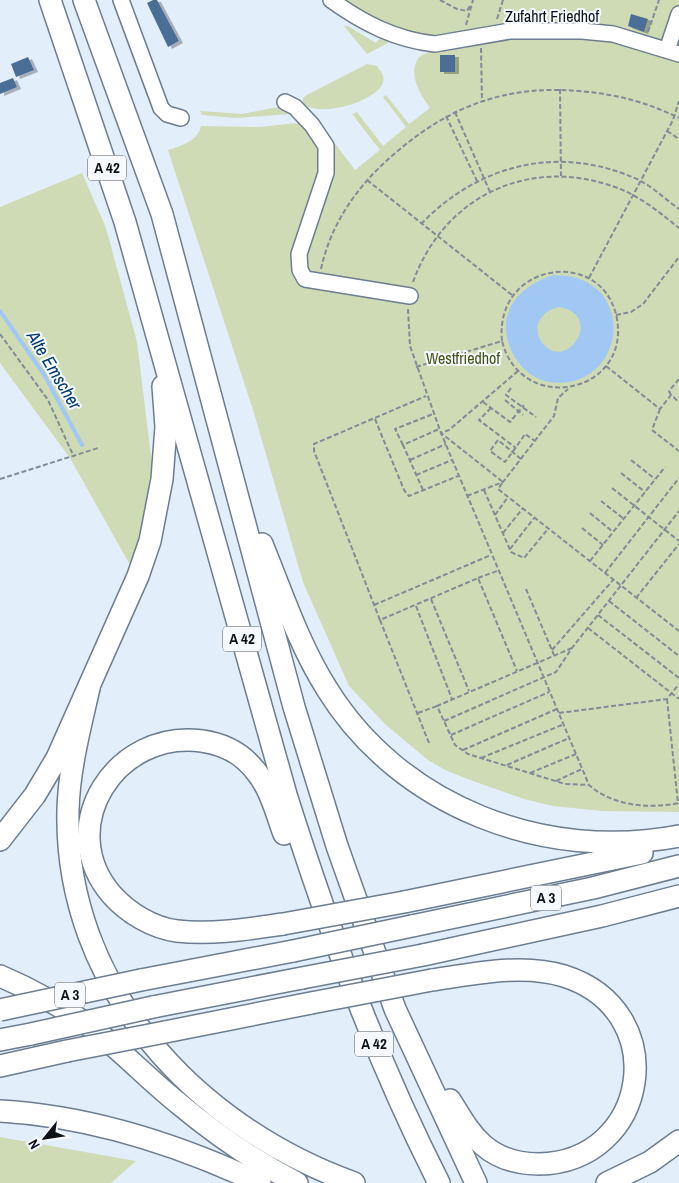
<svg xmlns="http://www.w3.org/2000/svg" width="679" height="1183" font-family="'Archivo Narrow',sans-serif">
  <style>
    .green { fill: #cedbb4 }
    .water { fill: #a1c7f4; fill-rule: evenodd }
    .lines { fill: none; stroke-linecap: round; stroke-linejoin: round }
    .stream { stroke: #a1c7f4; stroke-width: 4 }
    .building { fill: #4c6e97; filter: url(#shadow) }
    .minor-casing { stroke: #6c7d90; stroke-width: 18 }
    .highway-casing { stroke: #6c7d90; stroke-width: 24 }
    .path { stroke: #828b96; stroke-width: 2; stroke-dasharray: 5 2.5; stroke-linecap: butt }
    .minor { stroke: #fff; stroke-width: 15 }
    .highway { stroke: #fff; stroke-width: 21 }
    .highway-bridge-casing { stroke: #6c7d90; stroke-width: 24; stroke-linecap: butt }
    .highway-bridge { stroke: #fff; stroke-width: 21 }
    .labels { text-anchor: middle; stroke-width: 4; stroke-linejoin: round; paint-order: stroke }
    .shield { fill: #f6faff; stroke: #52575e; stroke-width: 1 }
    .shield-label { font-size: 15px; font-weight: bold; fill: #0b1119 }
    .street-label { font-size: 16px; fill: #0b1119; stroke: #f6faff }
    .park-label { font-size: 16px; fill: #445318; stroke: #f6faff }
    .water-label { font-size: 18px; font-style: italic; fill: #01386d; stroke: #f6faff }
  </style>
  <defs>
    <filter id="shadow"><feDropShadow dx="4" dy="2" stdDeviation="0" flood-color="#0004"/></filter>
  </defs>
  <rect width="100%" height="100%" fill="#e3eefb"/>
  <g class="green">
    <path d="M336 0H679V812L602 811 553 806 524 799 470 780 445 770 428 760 386 725 349 686 303 582 254 413 168 150C181 146 198 141 201 126L259 127 318 121 355 170 380 150 352 114 357 112 383 146 406 127 383 97 386 95 409 124 430 108C420 94 407 74 419 57L437 47Z"/>
    <polygon points="344,26 348,26 376,43 382,36 388,40 388,43 367,54"/>
    <path d="M367 64 377 66C379 69 382 72 383 76 390 99 317 120 303 103V98L307 95Z"/>
    <polygon points="283,106 289,106 289,114 236,118 202,115 200,111 242,114"/>
    <polygon points="82,173 106,228 137,342 152,464 134,572 70,458 0,363 0,207"/>
    <polygon points="0,1137 136,1161 111,1183 0,1183"/>
  </g>
  <path class="water" d="M554 275C560 276 567 275 573 277 639 294 620 392 549 382 533 379 519 367 512 352 494 314 518 286 554 275ZM559 307C607 315 564 376 541 341 531 325 543 310 559 307Z"/>
  <g class="lines">
    <polyline class="stream" points="0,311 45,376 82,445"/>
  </g>
  <g class="building">
    <polygon points="153,0 157,0 179,41 168,47 147,3"/>
    <polygon points="631,14 648,19 644,32 628,26"/>
    <rect x="440" y="55" width="15" height="17"/>
    <polygon points="28,57 34,70 16,77 11,64"/>
    <polygon points="13,78 17,87 0,94 0,83"/>
  </g>
  <g class="lines">
    <g class="minor-casing">
      <g id="minor">
        <polyline points="121,0 161,108 167,114 181,118"/>
        <path d="M331 0C363 23 396 40 435 44L510 31H582L613 34 679 54"/>
        <polyline points="667,50 679,14"/>
        <polyline points="285,102 295,107 312,125 326,146 326,173 299,254 300,270 305,279 410,296"/>
      </g>
    </g>
    <g class="highway-casing">
      <g id="highway">
        <path d="M50 0 125 222 287 798C329 930 376 1059 439 1183"/>
        <polyline points="84,0 162,214 294,707 337,846 395,1009 476,1183"/>
        <path d="M262 544C282 593 299 645 327 689 400 807 545 862 679 836"/>
        <path d="M89 688C80 728 69 769 68 810 64 986 195 1126 354 1183"/>
        <polyline points="0,840 35,795 57,758 138,576 150,541 162,479 166,427 163,386"/>
        <polyline points="404,902 642,853"/>
        <path d="M283 924C248 929 213 935 177 931 153 928 128 913 112 895 53 827 116 729 202 741 223 744 241 753 254 769 270 787 276 812 284 834"/>
        <polyline points="412,926 593,888 679,866"/>
        <polyline points="423,955 602,916 679,896"/>
        <path d="M0 976C33 990 63 1007 92 1028 122 1051 148 1079 178 1103 215 1134 254 1161 297 1183"/>
        <polyline points="141,980 293,951"/>
        <path d="M432 980C473 974 523 963 564 976 674 1011 649 1162 539 1164 519 1164 499 1159 483 1145 469 1133 460 1116 450 1100"/>
        <polyline points="153,1007 302,978"/>
        <polyline points="165,1032 311,1003"/>
        <polyline points="0,1040 31,1034"/>
        <polyline points="0,1066 67,1051"/>
        <path d="M0 1111C89 1116 179 1145 260 1183"/>
        <polyline points="607,1183 650,1162 679,1141"/>
      </g>
    </g>
    <g class="path">
      <polyline points="440,0 457,9 467,11 470,6"/>
      <polyline points="497,19 503,0"/>
      <polyline points="466,25 473,0"/>
      <polyline points="648,32 659,0"/>
      <polyline points="481,48 482,101"/>
      <polyline points="560,89 561,176"/>
      <polyline points="455,112 490,192"/>
      <polyline points="446,116 477,181"/>
      <polyline points="667,131 679,139"/>
      <polyline points="367,180 512,295"/>
      <path d="M421 224C480 163 561 144 639 180 653 187 666 200 679 209"/>
      <path d="M321 269C331 223 358 185 393 155 451 104 511 83 588 92 620 95 651 104 679 118"/>
      <polyline points="589,278 673,120 679,101"/>
      <path d="M413 282C444 196 529 156 615 187 640 196 659 212 679 228"/>
      <polyline points="408,309 410,346 441,433 503,482 498,489 679,631"/>
      <polyline points="616,315 631,312 643,304 679,257"/>
      <polyline points="0,334 48,400 74,457"/>
      <polyline points="606,366 660,409 671,395 679,402"/>
      <path d="M416 367 502 341C494 261 604 246 617 319 630 394 521 416 502 341"/>
      <path d="M518 371 449 430 441 433 589 785C613 806 648 809 679 803"/>
      <polyline points="511,388 506,395 536,417"/>
      <polyline points="671,395 669,391 679,379"/>
      <polyline points="505,400 523,415"/>
      <polyline points="483,402 510,422 524,405"/>
      <polyline points="491,408 479,420 516,448"/>
      <polyline points="660,409 652,430 679,451"/>
      <polyline points="375,419 404,490 409,496 458,476"/>
      <polyline points="403,445 395,429 433,414"/>
      <path d="M521 459 498 440 490 451 505 462C512 453 519 443 525 434L535 441"/>
      <polyline points="410,460 446,444"/>
      <polyline points="631,460 655,479"/>
      <polyline points="621,473 645,492"/>
      <polyline points="416,475 452,460"/>
      <polyline points="0,479 98,448"/>
      <polyline points="612,488 679,541"/>
      <polyline points="423,490 403,445 439,429"/>
      <polyline points="484,490 511,552 524,558 548,529"/>
      <polyline points="467,496 503,482 554,416 558,398 568,389"/>
      <polyline points="601,501 624,519"/>
      <polyline points="590,513 613,532"/>
      <polyline points="495,515 508,497"/>
      <polyline points="582,528 603,545"/>
      <polyline points="503,533 523,508"/>
      <polyline points="510,549 534,518"/>
      <polyline points="590,561 665,467"/>
      <polyline points="605,573 679,478"/>
      <polyline points="478,578 497,571"/>
      <polyline points="526,589 554,655"/>
      <polyline points="636,598 679,544"/>
      <polyline points="431,599 469,691"/>
      <polyline points="609,601 679,656"/>
      <polyline points="374,605 491,555"/>
      <polyline points="416,606 452,699"/>
      <polyline points="598,615 679,678"/>
      <polyline points="380,620 314,451 314,444 426,396"/>
      <polyline points="588,628 679,699"/>
      <polyline points="572,648 437,706 455,745 468,754 565,784 589,785"/>
      <polyline points="552,650 613,580"/>
      <polyline points="667,699 678,803"/>
      <polyline points="418,713 437,706"/>
      <polyline points="559,713 667,699 679,684"/>
      <polyline points="444,721 556,672 572,648 679,511"/>
      <polyline points="451,735 549,692"/>
      <polyline points="429,743 380,620 478,578 517,671"/>
      <polyline points="463,750 557,709"/>
      <polyline points="481,758 562,725"/>
      <polyline points="507,765 569,738"/>
      <polyline points="530,773 576,754"/>
      <polyline points="556,781 582,769"/>
    </g>
    <use href="#minor" class="minor"/>
    <use href="#highway" class="highway"/>
    <g class="highway-bridge-casing">
      <g id="highway-bridge">
        <polyline points="283,924 404,902"/>
        <polyline points="293,951 412,926"/>
        <polyline points="302,978 423,955"/>
        <polyline points="311,1003 432,980"/>
        <polyline points="0,1010 141,980"/>
        <polyline points="31,1034 153,1007"/>
        <polyline points="67,1051 165,1032"/>
      </g>
    </g>
    <use href="#highway-bridge" class="highway-bridge"/>
  </g>
  <g class="labels">
    <g class="shield">
      <rect x="88" y="155.5" width="38" height="25" rx="4"/>
      <rect x="223" y="626.5" width="38" height="25" rx="4"/>
      <rect x="531" y="885.5" width="30" height="25" rx="4"/>
      <rect x="55" y="982.5" width="30" height="25" rx="4"/>
      <rect x="355" y="1031.5" width="38" height="25" rx="4"/>
    </g>
    <g class="shield-label">
      <text x="107" y="173">A 42</text>
      <text x="242" y="644">A 42</text>
      <text x="546" y="903">A 3</text>
      <text x="70" y="1000">A 3</text>
      <text x="374" y="1049">A 42</text>
    </g>
    <g class="street-label">
      <text x="552" y="22">Zufahrt Friedhof</text>
    </g>
    <g class="park-label">
      <text x="463" y="364">Westfriedhof</text>
    </g>
    <g class="water-label">
      <text transform="translate(54 370) rotate(59)" y="6">Alte Emscher</text>
    </g>
  </g>
  <g transform="translate(45 1138) rotate(240)" stroke="#f6faff" stroke-width="4" paint-order="stroke">
  <path d="M0-4L9 19L0 12L-9 19Z" fill="#0b1119"/>
  <text y="-8" font-size="14" font-weight="bold" text-anchor="middle" fill="#0b1119">N</text>
  </g>
</svg>
